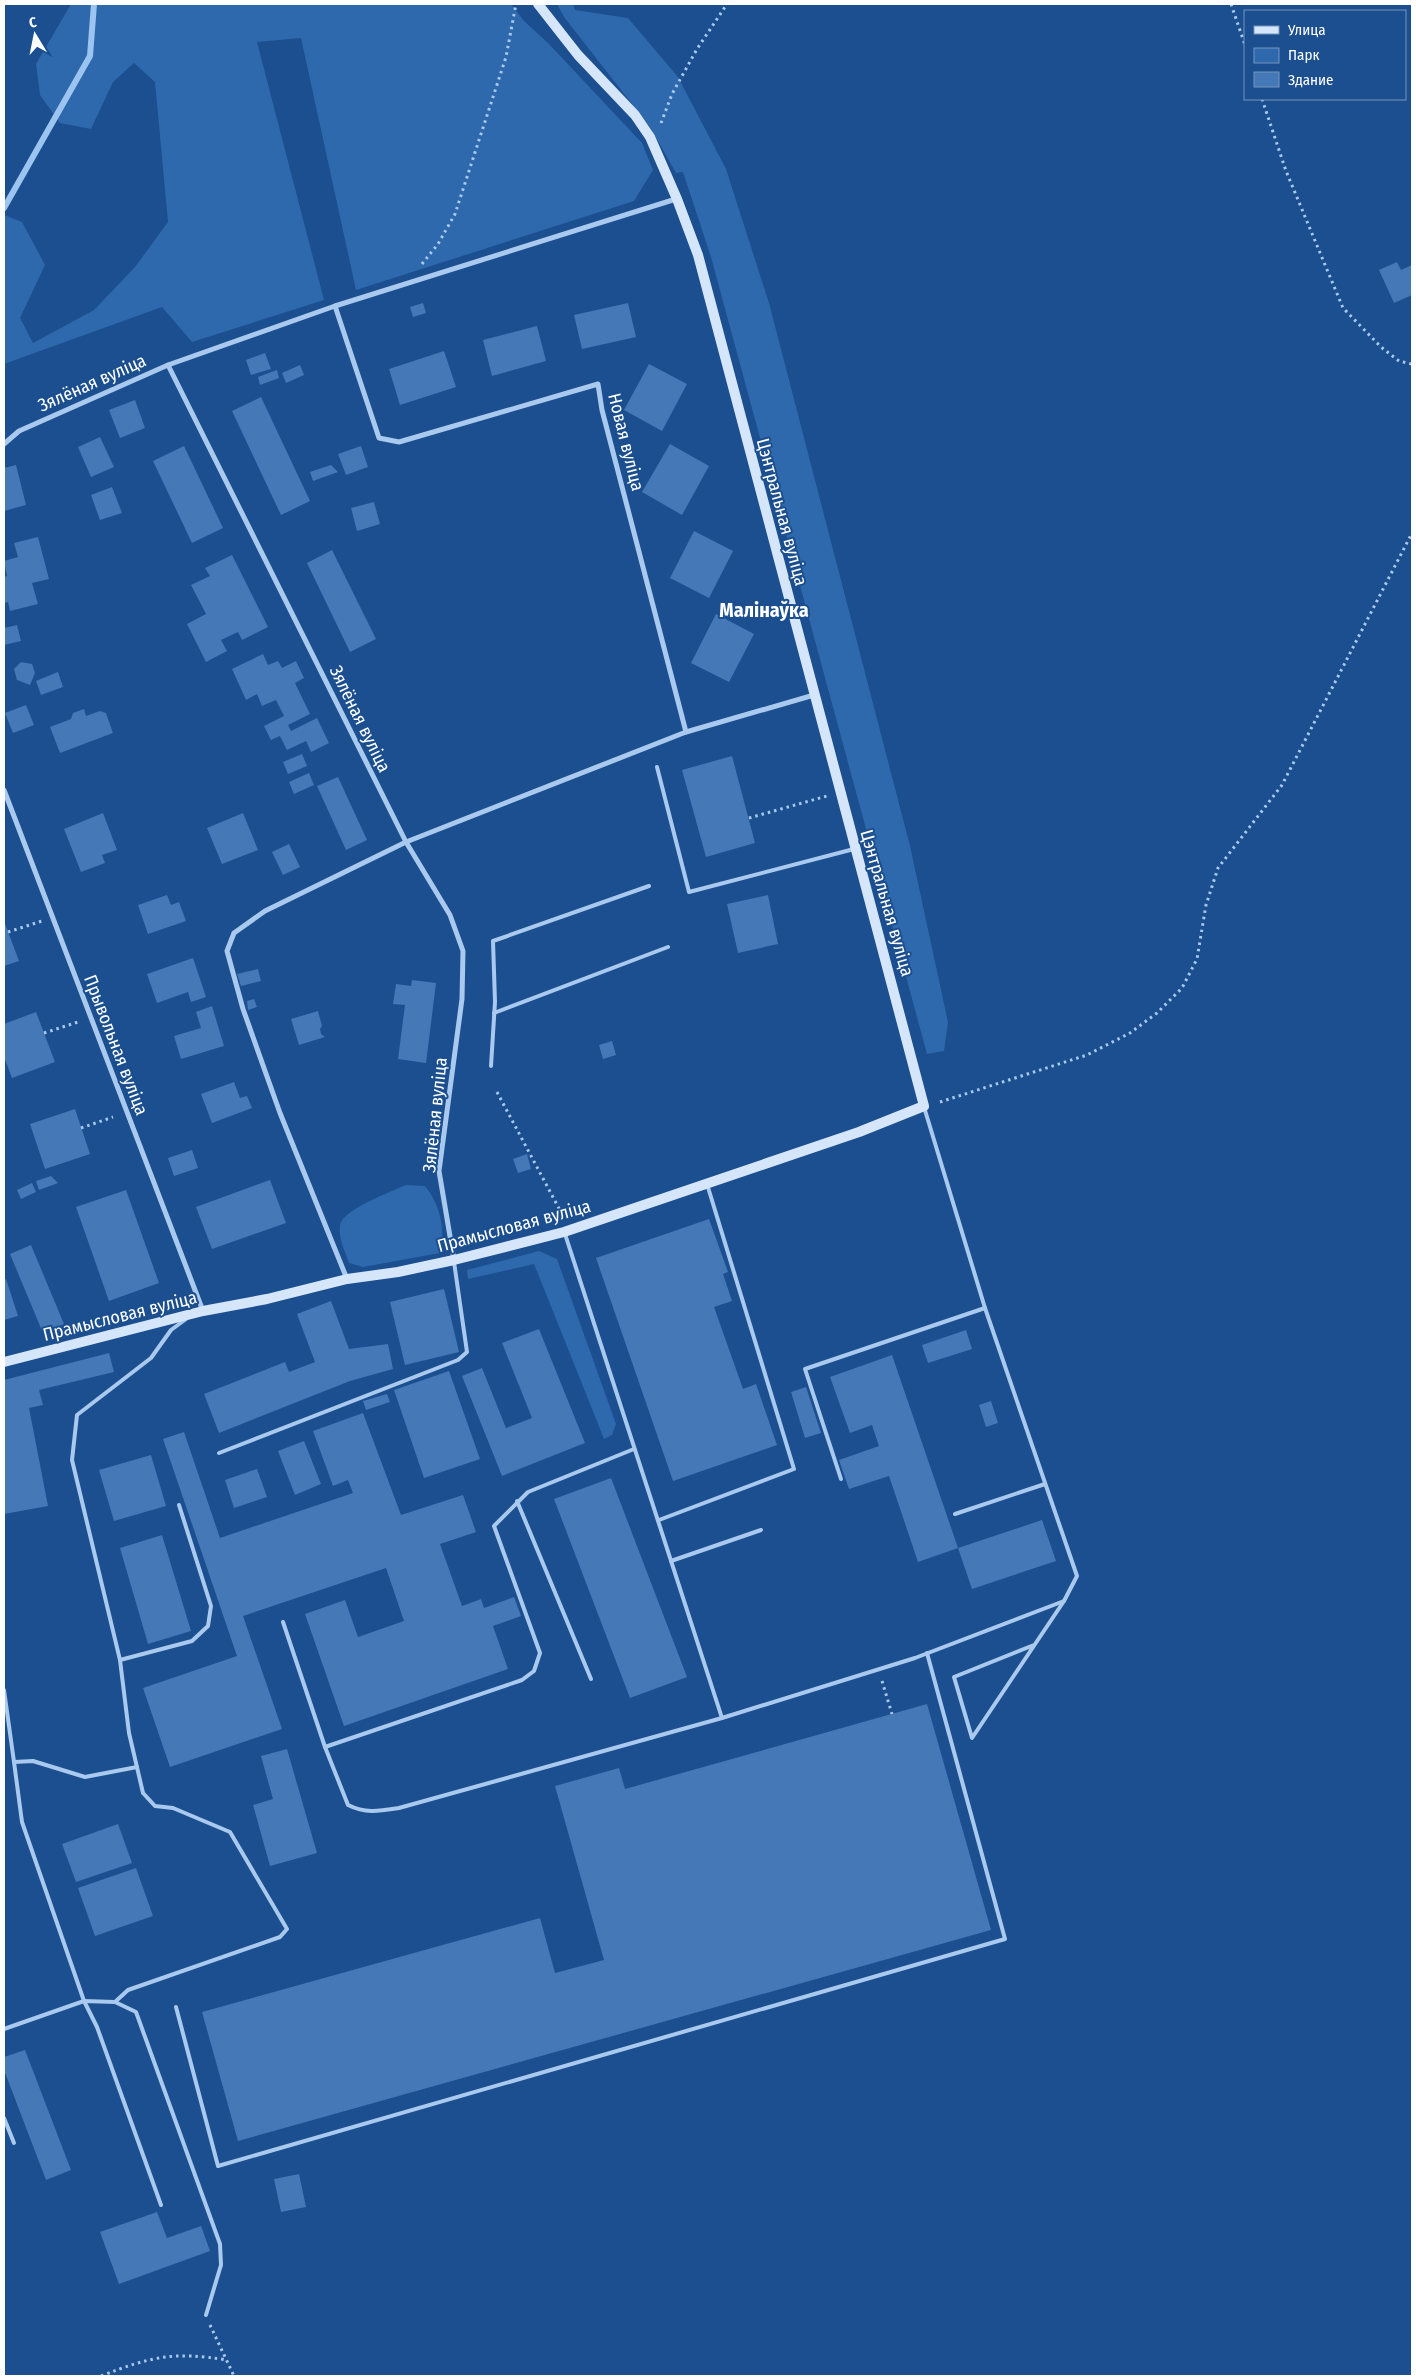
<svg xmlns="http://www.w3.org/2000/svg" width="1416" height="2380" font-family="'Fira Sans Condensed',sans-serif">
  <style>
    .green { fill: #2e69ad }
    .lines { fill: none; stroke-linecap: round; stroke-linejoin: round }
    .stream { stroke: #9cc4f0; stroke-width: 6 }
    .building { fill: #4478b7 }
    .path { stroke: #a9c9ee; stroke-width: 3; stroke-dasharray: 2.5 4; stroke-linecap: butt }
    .lane { stroke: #a9c9ee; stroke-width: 4 }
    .street { stroke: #a9c9ee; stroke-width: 5 }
    .secondary { stroke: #d6e6fa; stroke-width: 10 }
    .labels { text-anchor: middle; stroke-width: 4; stroke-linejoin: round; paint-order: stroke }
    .street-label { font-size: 18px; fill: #fff; stroke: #1b4f8f }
    .quarter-label { font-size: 20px; font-weight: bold; fill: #fff; stroke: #1b4f8f }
  </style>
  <rect width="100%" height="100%" fill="#1b4f8f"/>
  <g class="green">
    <polygon points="71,4 511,4 524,21 548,43 642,143 653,170 634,201 356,290 301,38 257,42 324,300 192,342 162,307 4,364 4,215 22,222 45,265 20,318 33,343 94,310 135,267 168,222 155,82 134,63 113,82 91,129 60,123 40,95 36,64"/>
    <polygon points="557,4 573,4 575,10 628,18 678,77 726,169 769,303 910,846 948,1022 944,1051 927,1054 711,257 683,172 676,173 650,127 564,17"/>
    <path d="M406 1185 425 1186C440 1204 446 1230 440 1253L363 1267 349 1263C345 1251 338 1238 340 1225 342 1210 392 1191 406 1185Z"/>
    <polygon points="539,1251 557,1259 616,1424 612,1435 604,1439 534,1264 468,1279 467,1270"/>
  </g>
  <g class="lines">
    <polyline class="stream" points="4,208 90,56 94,4"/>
  </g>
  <g class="building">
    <polygon points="1397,262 1401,270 1412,265 1412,295 1394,303 1379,270"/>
    <polygon points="423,303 426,313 413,317 410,307"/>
    <polygon points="628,303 636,337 582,349 574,315"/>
    <polygon points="537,326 546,361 492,376 483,340"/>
    <polygon points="444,351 456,387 400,405 389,369"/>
    <polygon points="265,353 271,369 251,375 246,360"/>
    <polygon points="649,364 687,384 662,431 624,410"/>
    <polygon points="300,365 304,375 286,383 282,373"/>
    <polygon points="277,370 279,378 260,385 258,377"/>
    <polygon points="261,397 310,501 281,515 232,411"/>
    <polygon points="135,400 145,428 120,438 109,410"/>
    <polygon points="100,437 114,467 91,477 78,447"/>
    <polygon points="670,444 709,466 682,515 642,492"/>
    <polygon points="184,446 223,528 192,543 153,461"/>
    <polygon points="361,446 368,467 346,475 338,454"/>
    <polygon points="16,465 26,505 4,511 4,468"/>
    <polygon points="331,465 338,472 313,481 310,472"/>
    <polygon points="112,487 122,513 100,520 91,495"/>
    <polygon points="374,502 380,524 357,531 351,508"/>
    <polygon points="694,531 733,551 709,598 670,578"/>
    <polygon points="38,537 49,579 32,583 38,604 10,611 8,602 4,603 4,577 7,576 4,561 18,557 14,543"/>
    <polygon points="332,550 376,639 350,652 307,563"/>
    <polygon points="232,555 268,627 242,640 238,632 221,640 227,651 206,662 187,624 206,614 191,585 210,576 205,568"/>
    <polygon points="716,614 754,634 729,682 691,663"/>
    <polygon points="17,625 21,641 4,645 4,628"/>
    <polygon points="263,654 268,665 278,661 282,668 296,661 304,678 295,683 310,714 288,725 291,731 317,718 329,743 311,752 306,741 287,750 280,736 271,740 264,726 284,716 276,700 262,706 257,694 246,700 232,669"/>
    <polygon points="21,662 32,664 35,673 30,685 17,680 14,669"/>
    <polygon points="58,672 63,687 41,695 36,681"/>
    <polygon points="26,705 34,725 13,733 5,713"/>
    <polygon points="84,709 86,716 100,711 106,713 113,733 60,753 50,727 71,719 73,713"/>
    <polygon points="302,754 307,766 288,774 283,762"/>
    <polygon points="732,756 755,843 706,857 682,770"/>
    <polygon points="309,773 314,785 294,794 289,782"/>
    <polygon points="338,777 367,840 346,850 317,786"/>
    <polygon points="103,813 117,850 102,855 105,863 81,872 64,829"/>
    <polygon points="243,813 258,850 222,864 207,828"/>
    <polygon points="289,844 300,867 283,875 272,852"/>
    <polygon points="167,895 171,905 179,902 186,921 148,934 138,905"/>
    <polygon points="768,895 778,944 738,953 727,904"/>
    <polygon points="4,921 19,961 4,966"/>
    <polygon points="193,958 206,997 191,1002 188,992 157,1003 147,974"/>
    <polygon points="258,969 261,981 241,986 237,974"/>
    <polygon points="412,980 436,983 426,1063 398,1059 405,1005 393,1004 396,984 411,986"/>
    <polygon points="254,999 257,1007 248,1010 247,1001"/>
    <polygon points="212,1006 224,1046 181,1059 174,1036 201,1028 196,1012"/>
    <polygon points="318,1011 322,1026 320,1029 321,1034 325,1037 299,1045 291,1019"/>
    <polygon points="36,1012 55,1062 12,1078 4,1057 4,1024"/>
    <polygon points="612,1041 616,1055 603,1059 599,1045"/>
    <polygon points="234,1082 240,1098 247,1096 252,1108 212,1123 201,1094"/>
    <polygon points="75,1109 90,1154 45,1169 30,1124"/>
    <polygon points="192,1150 198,1168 174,1176 168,1158"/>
    <polygon points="527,1154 531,1169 518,1173 513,1159"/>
    <polygon points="51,1176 58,1183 39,1190 36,1181"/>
    <polygon points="270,1180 286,1223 212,1249 196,1207"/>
    <polygon points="32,1183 36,1192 21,1199 17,1190"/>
    <polygon points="126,1190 159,1283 109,1301 76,1207"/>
    <polygon points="709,1219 728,1272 723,1274 732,1301 714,1307 743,1389 756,1384 777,1445 673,1481 596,1258"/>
    <polygon points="31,1245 64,1324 43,1333 10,1254"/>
    <polygon points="6,1279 18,1316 4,1320 4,1280"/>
    <polygon points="444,1289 459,1352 405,1365 390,1302"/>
    <polygon points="331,1301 349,1349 388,1344 393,1369 350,1381 219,1433 204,1394 285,1362 289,1372 315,1362 297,1314"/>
    <polygon points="539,1329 585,1443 502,1476 462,1376 482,1368 506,1428 532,1418 502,1343"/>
    <polygon points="966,1330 972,1349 928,1363 922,1345"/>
    <polygon points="109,1353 114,1372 39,1390 43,1405 29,1408 48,1506 4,1514 4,1380"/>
    <polygon points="892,1355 958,1548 918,1562 889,1476 849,1489 839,1460 879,1446 872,1425 850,1433 830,1377"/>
    <polygon points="449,1371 480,1459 424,1478 394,1390"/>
    <polygon points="806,1387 821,1433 805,1438 791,1392"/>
    <polygon points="387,1394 390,1402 366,1410 363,1401"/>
    <polygon points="991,1401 998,1423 986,1427 979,1405"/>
    <polygon points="363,1413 401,1515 463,1495 476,1532 440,1544 462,1606 481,1599 484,1608 514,1597 521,1616 493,1626 508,1669 344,1726 305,1614 345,1600 358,1637 404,1621 386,1568 243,1616 282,1729 170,1767 143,1688 237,1656 163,1439 184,1432 220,1538 353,1493 348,1480 333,1486 313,1431"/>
    <polygon points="304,1441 321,1484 295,1495 278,1451"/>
    <polygon points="151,1455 166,1506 114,1521 99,1470"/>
    <polygon points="257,1469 267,1497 234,1508 225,1480"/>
    <polygon points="611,1478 687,1677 630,1698 554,1499"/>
    <polygon points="1042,1520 1056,1561 972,1589 958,1548"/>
    <polygon points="162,1535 191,1631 148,1644 120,1548"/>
    <polygon points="927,1704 991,1930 238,2141 202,2012 540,1918 555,1973 604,1960 555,1786 619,1768 625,1789"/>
    <polygon points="287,1749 317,1853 270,1866 253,1805 273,1799 261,1756"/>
    <polygon points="118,1824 132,1863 76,1882 62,1844"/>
    <polygon points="136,1868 153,1916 95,1936 78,1888"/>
    <polygon points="25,2050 71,2170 46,2180 4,2070 4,2057"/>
    <polygon points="299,2174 306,2207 281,2212 274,2179"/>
    <polygon points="157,2212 167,2238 201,2226 210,2251 119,2284 100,2232"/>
  </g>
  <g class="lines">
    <g class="path">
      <polyline points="1231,4 1245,45"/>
      <polyline points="1262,99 1286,171 1343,308 1381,347 1399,361 1412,364"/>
      <polyline points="661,123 672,94 697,49 727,4"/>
      <polyline points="422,264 438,244 455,214 506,57 516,4"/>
      <polyline points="749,818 827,796"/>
      <polyline points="8,932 42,921"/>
      <polyline points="44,1033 78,1022"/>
      <polyline points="497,1092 563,1216"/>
      <polyline points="940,1102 1087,1055 1130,1033 1157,1013 1182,988 1197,959 1206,905 1218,868 1282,785 1412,533"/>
      <polyline points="81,1128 113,1117"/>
      <polyline points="882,1681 892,1714"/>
      <polyline points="210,2325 234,2376"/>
      <path d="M101 2376C150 2357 173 2351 227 2360"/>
    </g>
    <g class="lane">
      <polyline points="657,767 689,892 854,849"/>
      <polyline points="494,1013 668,947"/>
      <polyline points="491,1066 495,1002 493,941 649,886"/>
      <polyline points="565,1234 722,1718"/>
      <polyline points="219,1453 458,1360 467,1352 454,1262"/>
      <polyline points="841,1479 805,1369 985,1308"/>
      <polyline points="517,1501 591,1679"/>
      <polyline points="955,1514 1045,1484"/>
      <polyline points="659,1520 794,1469 707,1184"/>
      <polyline points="671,1561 761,1530"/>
      <path d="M283 1622 325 1747 348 1805C366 1814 380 1811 399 1808L722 1718 915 1658 1064 1601 1077 1576 985 1308 924 1107"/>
      <polyline points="1034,1645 954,1677 972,1738 1064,1601"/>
      <polyline points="120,1660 192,1641 208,1626 211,1606 179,1505"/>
      <polyline points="4,1690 14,1762 33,1761 85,1777 137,1767"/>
      <polyline points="325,1747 522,1680 534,1671 540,1653 494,1526 528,1492 634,1449"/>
      <polyline points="14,1762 22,1822 84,2001 97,2027 161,2205"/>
      <polyline points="115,2002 128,1990 280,1937 287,1929 230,1832 173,1808 155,1806 143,1793 129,1733 120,1660 72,1460 77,1415 151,1358 171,1330 186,1319"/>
      <polyline points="176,2007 218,2166 1005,1939 927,1653"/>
      <polyline points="4,2029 84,2001 115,2002 136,2012 220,2244 221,2265 206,2315"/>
      <polyline points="4,2118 14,2143"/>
    </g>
    <g class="street">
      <polyline points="335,306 379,438 399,442 598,384 602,410 686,732"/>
      <polyline points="168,365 335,306 676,199"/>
      <polyline points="4,444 19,431 168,365 406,842 450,915 463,951 462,999 439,1171 454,1260"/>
      <polyline points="4,790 203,1311"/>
      <polyline points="347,1279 280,1113 243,1009 227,951 234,933 265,911 406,842 686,732 814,695"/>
    </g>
    <polyline class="secondary" points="4,1362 203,1311 267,1299 347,1279 398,1272 454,1260 564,1232 859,1132 924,1106 698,255 677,199 650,137 635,115 578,55 538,4"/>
  </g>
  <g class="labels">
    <g class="street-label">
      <text transform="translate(92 383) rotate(-24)" y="6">Зялёная вуліца</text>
      <text transform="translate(626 442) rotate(76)" y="6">Новая вуліца</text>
      <text transform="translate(782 512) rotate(75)" y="6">Цэнтральная вуліца</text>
      <text transform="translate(360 719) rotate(64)" y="6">Зялёная вуліца</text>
      <text transform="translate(887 903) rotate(74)" y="6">Цэнтральная вуліца</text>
      <text transform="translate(116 1045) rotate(69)" y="6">Прывольная вуліца</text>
      <text transform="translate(435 1115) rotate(-84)" y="6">Зялёная вуліца</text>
      <text transform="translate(514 1226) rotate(-15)" y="6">Прамысловая вуліца</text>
      <text transform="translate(120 1316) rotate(-14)" y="6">Прамысловая вуліца</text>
    </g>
    <g class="quarter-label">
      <text x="764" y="617">Малінаўка</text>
    </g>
  </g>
  <rect width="1416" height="2380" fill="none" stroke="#ffffff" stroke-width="10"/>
  <rect x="1244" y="10" width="162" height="90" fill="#1b4f8f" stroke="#7695bc"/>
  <rect x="1254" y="26" width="25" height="8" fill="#d6e6fa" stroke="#7695bc"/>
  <text x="1288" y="35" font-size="15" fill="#ffffff">Улица</text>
  <rect x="1254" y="48" width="25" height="15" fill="#2e69ad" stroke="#7695bc"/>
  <text x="1288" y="60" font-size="15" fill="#ffffff">Парк</text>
  <rect x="1254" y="72" width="25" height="15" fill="#4478b7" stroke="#7695bc"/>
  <text x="1288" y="85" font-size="15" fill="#ffffff">Здание</text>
  <g transform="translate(35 35) rotate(350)" stroke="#1b4f8f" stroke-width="4" paint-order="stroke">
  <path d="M0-4L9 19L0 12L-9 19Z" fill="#ffffff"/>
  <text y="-8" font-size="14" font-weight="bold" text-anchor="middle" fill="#ffffff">С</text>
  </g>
</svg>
